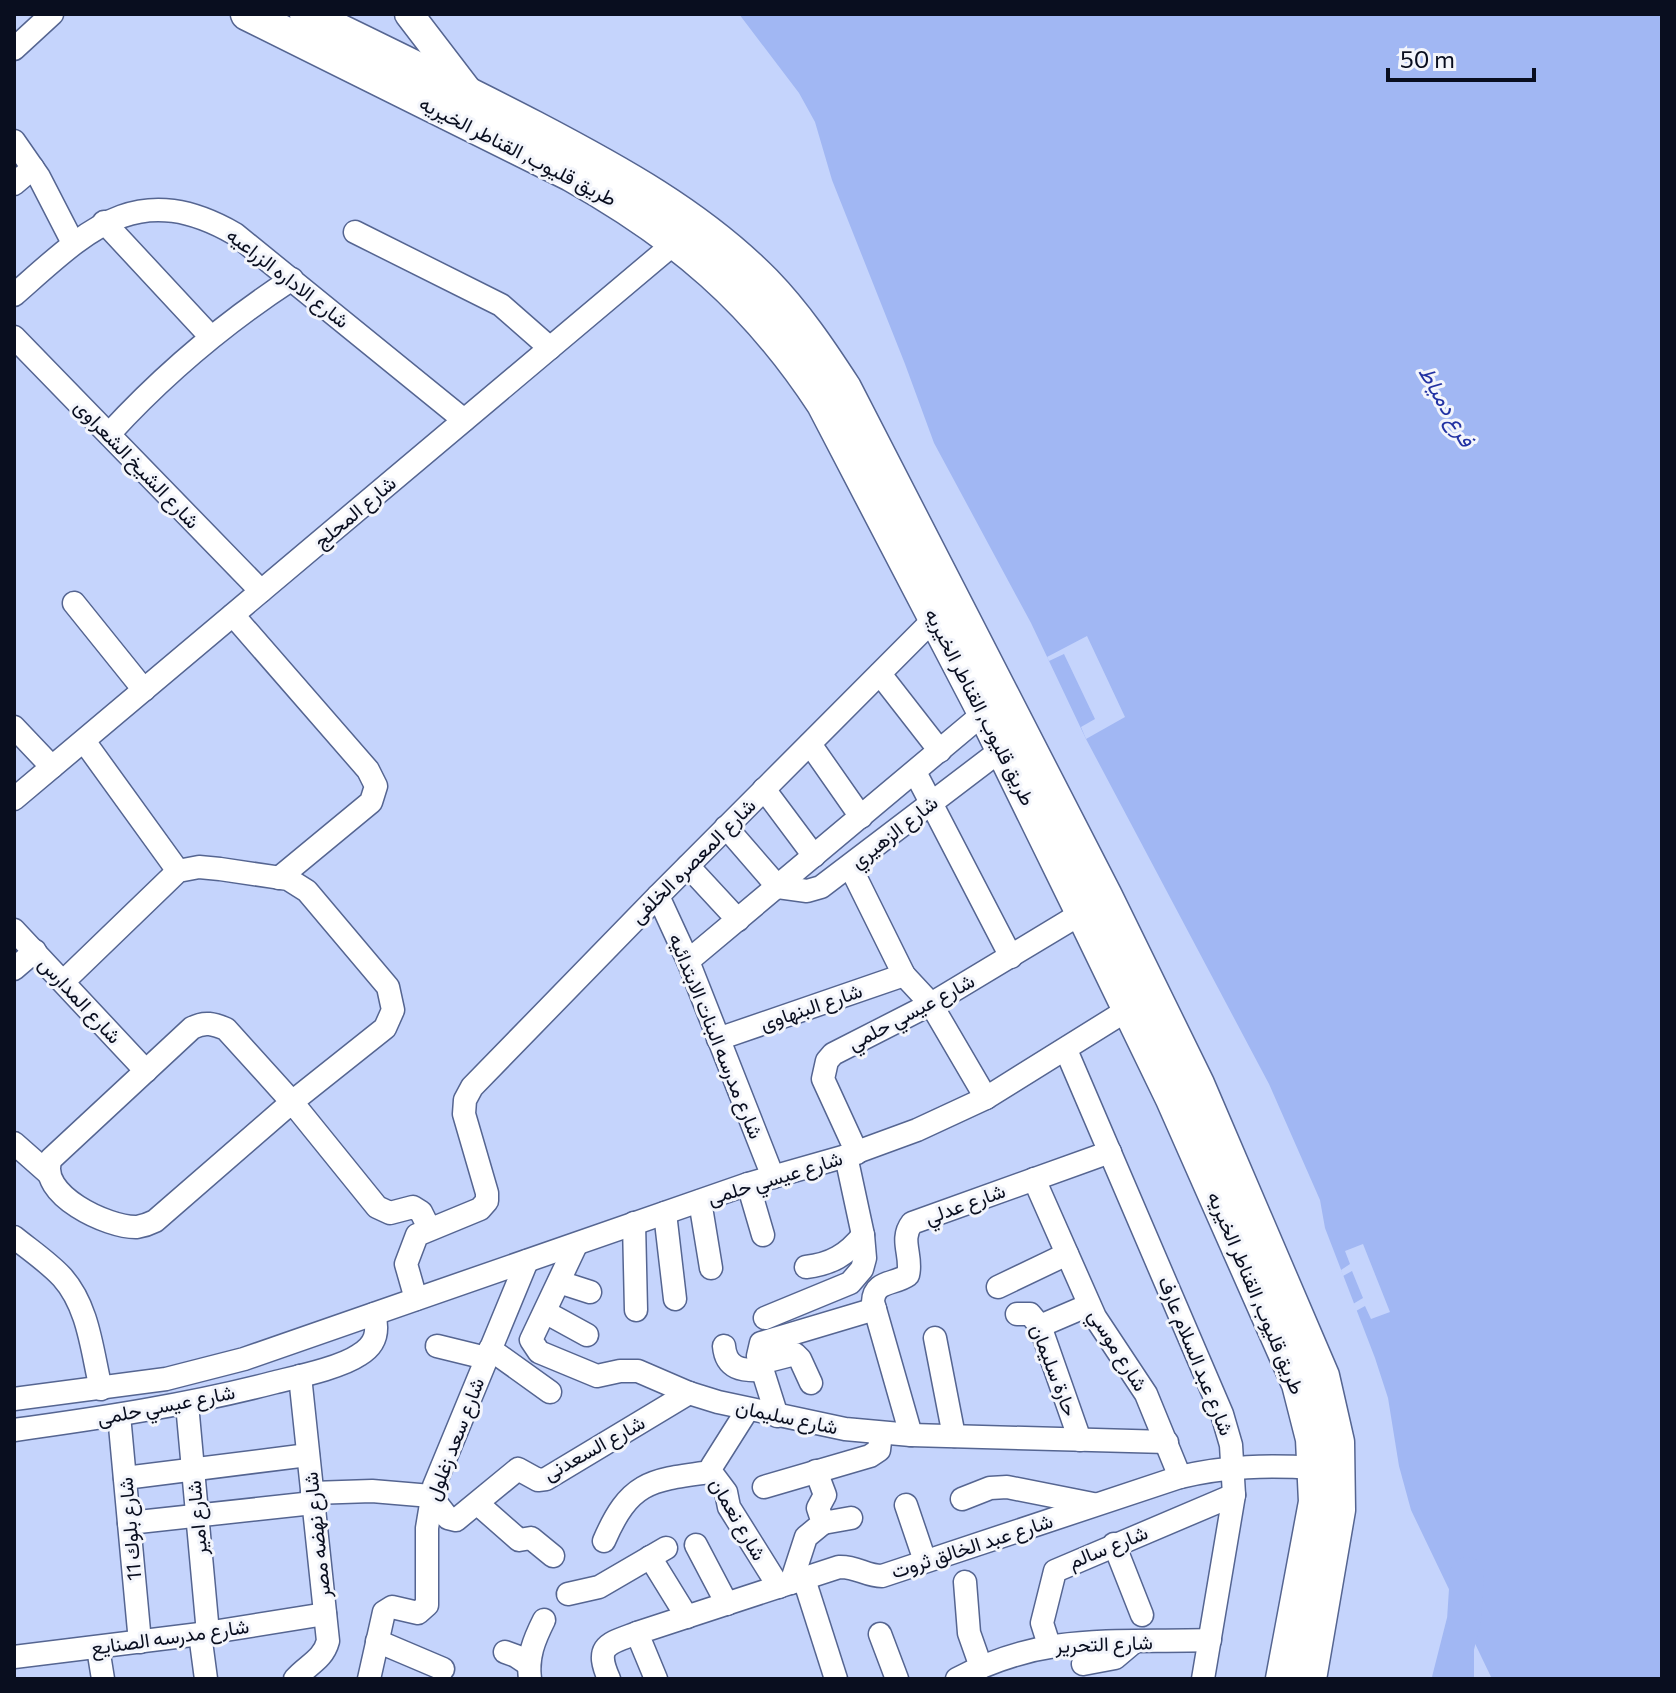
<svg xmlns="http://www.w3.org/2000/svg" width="1676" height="1693" font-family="Commissioner,Vazirmatn,sans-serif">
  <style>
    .water { fill: #a1b7f3 }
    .pier { fill: #c5d4fc }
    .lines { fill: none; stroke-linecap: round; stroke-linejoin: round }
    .canal { stroke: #a1b7f3; stroke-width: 20 }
    .river { stroke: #a1b7f3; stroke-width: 34 }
    .minor-casing { stroke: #556591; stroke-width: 25 }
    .tertiary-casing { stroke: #556591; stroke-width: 31 }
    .secondary-casing { stroke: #556591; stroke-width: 35 }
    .minor { stroke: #fff; stroke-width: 22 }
    .tertiary { stroke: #fff; stroke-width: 28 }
    .secondary { stroke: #fff; stroke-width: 32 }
    .labels { text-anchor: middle; stroke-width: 6; stroke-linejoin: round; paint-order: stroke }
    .street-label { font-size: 20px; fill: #090e1f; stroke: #f3f5fb }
    .water-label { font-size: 22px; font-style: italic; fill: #2232a3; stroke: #f3f5fb }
  </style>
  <rect width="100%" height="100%" fill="#c5d4fc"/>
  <polygon class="water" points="739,14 1662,14 1662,1679 1492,1679 1411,1510 1399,1466 1388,1398 1375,1358 1325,1228 1320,1200 1269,1084 1086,739 1031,623 934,443 905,364 832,180 815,122 799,93"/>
  <g class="pier">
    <polygon points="1087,636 1125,717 1086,739 1081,727 1095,719 1064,654 1049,661 1047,657"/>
    <polygon points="1363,1244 1390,1312 1371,1319 1365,1306 1356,1311 1353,1304 1363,1298 1352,1271 1343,1276 1341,1270 1350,1264 1345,1251"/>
  </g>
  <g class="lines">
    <polyline class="canal" points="1464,1620 1464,1679"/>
    <polyline class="river" points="1449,1679 1464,1620 1467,1574"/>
    <g class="minor-casing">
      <g id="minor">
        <polyline points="14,49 52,14"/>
        <polyline points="14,141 39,177 73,243"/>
        <polyline points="14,184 33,168"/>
        <polyline points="104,222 210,336"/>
        <polyline points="355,232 501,305 550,348"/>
        <path d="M14 295C87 231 136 177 235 234L464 420"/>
        <polyline points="14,337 261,591"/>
        <path d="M109 434C164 374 223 324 292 279"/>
        <polyline points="74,603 144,690"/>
        <polyline points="233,615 368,770 376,786 371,802 279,878"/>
        <polyline points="880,674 940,751"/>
        <polyline points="14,727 52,767"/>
        <polyline points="84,741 178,871"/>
        <polyline points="810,744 861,817"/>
        <polyline points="915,772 1011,957"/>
        <polyline points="764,789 814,856"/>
        <polyline points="14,799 683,236"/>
        <polyline points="726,827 778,887 807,891 821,887 1001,750"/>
        <polyline points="688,866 738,920"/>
        <polyline points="850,866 904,975 931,1004 986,1098"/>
        <polyline points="658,896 688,961 773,1177"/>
        <polyline points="14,930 146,1071"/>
        <polyline points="688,961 984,713"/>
        <polyline points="14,969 35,951"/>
        <path d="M64 981 178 871 199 867 220 869 288 879 307 891 388 987 393 1010 385 1028 292 1102 155 1221C149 1224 143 1226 137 1227 108 1228 36 1194 51 1159L192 1028C205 1021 214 1024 226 1029L292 1102 377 1207 390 1213 413 1207 421 1212 429 1228"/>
        <polyline points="718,1039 904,975"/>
        <polyline points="1066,1050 1222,1414 1231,1445 1234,1495 1203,1679"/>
        <polyline points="14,1143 48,1173"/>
        <polyline points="857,1153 823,1079 827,1061 833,1054 931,1004 1082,913"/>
        <polyline points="1034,1179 1095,1317 1146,1394 1180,1477"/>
        <polyline points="748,1184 763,1235"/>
        <polyline points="700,1201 711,1268"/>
        <polyline points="665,1213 675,1299"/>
        <polyline points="634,1223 636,1310"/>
        <path d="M14 1237C30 1250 48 1262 62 1277 89 1307 92 1352 101 1389"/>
        <polyline points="576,1245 531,1340 539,1352 597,1376 620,1371 638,1371 689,1393 718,1402 845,1429 911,1435 1167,1442"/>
        <path d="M806 1267C831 1264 847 1255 863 1235"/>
        <polyline points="559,1282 590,1292"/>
        <polyline points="998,1287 1067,1254"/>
        <polyline points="416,1299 406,1264 417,1235 480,1209 487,1201 487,1193 464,1114 465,1100 472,1087 658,896 935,618"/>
        <polyline points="545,1312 587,1335"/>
        <polyline points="1017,1314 1030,1314 1040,1326 1080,1440"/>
        <polyline points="765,1318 850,1283 862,1269 865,1258 863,1235 846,1156"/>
        <polyline points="1040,1326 1089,1305"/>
        <polyline points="935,1338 954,1436"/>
        <polyline points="437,1346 486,1358"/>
        <path d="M724 1346C726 1369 742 1371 762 1370"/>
        <polyline points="490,1349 550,1392"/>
        <polyline points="760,1363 795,1354 800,1359 811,1383"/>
        <polyline points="14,1399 166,1379 244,1359 748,1184 846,1156 917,1130 986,1098 1140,1002"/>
        <polyline points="187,1404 208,1633"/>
        <polyline points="748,1409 712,1466 711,1472 726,1492 729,1507 779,1587"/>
        <polyline points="119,1415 140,1642"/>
        <polyline points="777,1416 758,1356 761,1343 875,1309"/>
        <path d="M14 1430C101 1418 187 1405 272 1383 296 1377 340 1368 359 1355 376 1345 379 1332 374 1314"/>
        <path d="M911 1435 873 1302C874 1280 894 1285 908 1275 913 1256 899 1240 912 1223L1110 1152"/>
        <polyline points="125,1478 308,1455"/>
        <polyline points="764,1487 870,1456 879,1450 881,1433"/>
        <polyline points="312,1493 372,1491 431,1496 448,1518 456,1520 518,1469 538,1480 546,1479 689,1393"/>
        <polyline points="962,1499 990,1488 1007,1487 1093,1504"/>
        <polyline points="478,1504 519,1540 531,1538 553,1556"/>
        <polyline points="906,1505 925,1561"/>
        <polyline points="129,1523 313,1503"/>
        <polyline points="823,1523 851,1518"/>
        <path d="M604 1541C630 1481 650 1480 711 1472"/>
        <polyline points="1114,1544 1142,1615"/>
        <polyline points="696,1545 727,1604"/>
        <polyline points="650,1557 687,1617"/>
        <polyline points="804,1579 836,1679"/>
        <polyline points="965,1582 969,1633 981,1667"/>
        <polyline points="791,1583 806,1537 823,1523 818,1508 825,1495 816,1471"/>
        <polyline points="568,1594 599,1587 666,1548"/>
        <polyline points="200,1634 206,1679"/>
        <polyline points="880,1634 897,1679"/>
        <polyline points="377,1641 443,1669"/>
        <polyline points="1049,1645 1042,1623 1055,1571 1234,1495"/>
        <polyline points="98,1648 103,1679"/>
        <polyline points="505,1652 516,1656 528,1664"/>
        <polyline points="14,1657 200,1634 325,1614"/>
        <polyline points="1083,1664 1115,1658 1134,1642"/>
        <path d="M295 1679C307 1665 323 1660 328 1641L300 1376"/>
        <polyline points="369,1679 384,1612 392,1607 418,1613 427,1605 427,1528 434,1486 527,1261"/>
        <path d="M530 1679C527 1657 534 1640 544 1620"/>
        <path d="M609 1679C594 1645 608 1644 637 1633"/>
        <path d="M656 1679 637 1633 839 1567C856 1566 866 1576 882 1576L1180 1477C1226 1466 1268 1465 1315 1468"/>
        <path d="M957 1679C1044 1632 1116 1643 1210 1640"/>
      </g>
    </g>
    <g class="tertiary-casing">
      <polyline id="tertiary" points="409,14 471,95"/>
    </g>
    <g class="secondary-casing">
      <g id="secondary">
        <path d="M247 14 571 175C678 235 755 300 823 404L984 713 1082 913 1172 1099 1298 1384 1312 1439 1315 1502 1282 1679"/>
        <path d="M306 14C382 51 459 88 534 127 616 170 699 215 765 282 796 314 821 351 845 388L1106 896 1198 1084 1323 1376 1338 1442 1339 1510 1310 1679"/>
      </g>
    </g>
    <use href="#minor" class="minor"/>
    <use href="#tertiary" class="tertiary"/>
    <use href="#secondary" class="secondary"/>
  </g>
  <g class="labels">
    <g class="street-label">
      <text transform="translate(518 151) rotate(27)" y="7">طريق قليوب, القناطر الخيريه</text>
      <text transform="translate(288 278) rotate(38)" y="7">شارع الاداره الزراعيه</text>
      <text transform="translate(137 464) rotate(46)" y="7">شارع الشيخ الشعراوى</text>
      <text transform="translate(355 512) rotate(-40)" y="7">شارع المحلج</text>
      <text transform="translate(980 707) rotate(63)" y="7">طريق قليوب, القناطر الخيريه</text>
      <text transform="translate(894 832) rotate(-38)" y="7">شارع الزهيري</text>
      <text transform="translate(693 861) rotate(-45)" y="7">شارع المعصره الخلفى</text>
      <text transform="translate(80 1000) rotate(47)" y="7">شارع المدارس</text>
      <text transform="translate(811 1007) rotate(-19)" y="7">شارع البنهاوى</text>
      <text transform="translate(911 1012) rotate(-28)" y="7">شارع عيسي حلمي</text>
      <text transform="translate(716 1036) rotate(68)" y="7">شارع مدرسه البنات الابتدائيه</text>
      <text transform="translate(775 1178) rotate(-17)" y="7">شارع عيسي حلمى</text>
      <text transform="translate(965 1204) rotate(-20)" y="7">شارع عدلي</text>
      <text transform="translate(1256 1293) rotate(67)" y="7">طريق قليوب, القناطر الخيريه</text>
      <text transform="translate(1118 1350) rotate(58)" y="7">شارع موسي</text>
      <text transform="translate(1196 1356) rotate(68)" y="7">شارع عبد السلام عارف</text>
      <text transform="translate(1054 1370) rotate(69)" y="7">حارة سليمان</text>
      <text transform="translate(166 1405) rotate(-11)" y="7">شارع عيسي حلمى</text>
      <text transform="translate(787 1417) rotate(12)" y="7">شارع سليمان</text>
      <text transform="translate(455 1439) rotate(-69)" y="7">شارع سعد زغلول</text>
      <text transform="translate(594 1448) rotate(-29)" y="7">شارع السعدنى</text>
      <text transform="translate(197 1518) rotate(-95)" y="7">شارع امير</text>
      <text transform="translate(738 1519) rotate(60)" y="7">شارع نعمان</text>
      <text transform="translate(130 1529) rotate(-95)" y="7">شارع بلوك 11</text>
      <text transform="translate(317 1535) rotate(-96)" y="7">شارع نهضه مصر</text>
      <text transform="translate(972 1546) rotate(-18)" y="7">شارع عبد الخالق ثروت</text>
      <text transform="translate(1108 1547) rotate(-22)" y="7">شارع سالم</text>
      <text transform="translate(170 1637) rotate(-8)" y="7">شارع مدرسه الصنايع</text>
      <text transform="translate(1104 1644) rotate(-2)" y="7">شارع التحرير</text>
    </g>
    <g class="water-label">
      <text transform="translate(1447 406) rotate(60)" y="8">فرع دمياط</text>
    </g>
  </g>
  <rect width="1676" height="1693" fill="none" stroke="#090e1f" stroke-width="32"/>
  <path d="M1388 68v12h146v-12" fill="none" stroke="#090e1f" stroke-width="4"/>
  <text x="1400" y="68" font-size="24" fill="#090e1f" stroke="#f3f5fb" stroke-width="6" paint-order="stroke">50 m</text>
</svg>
